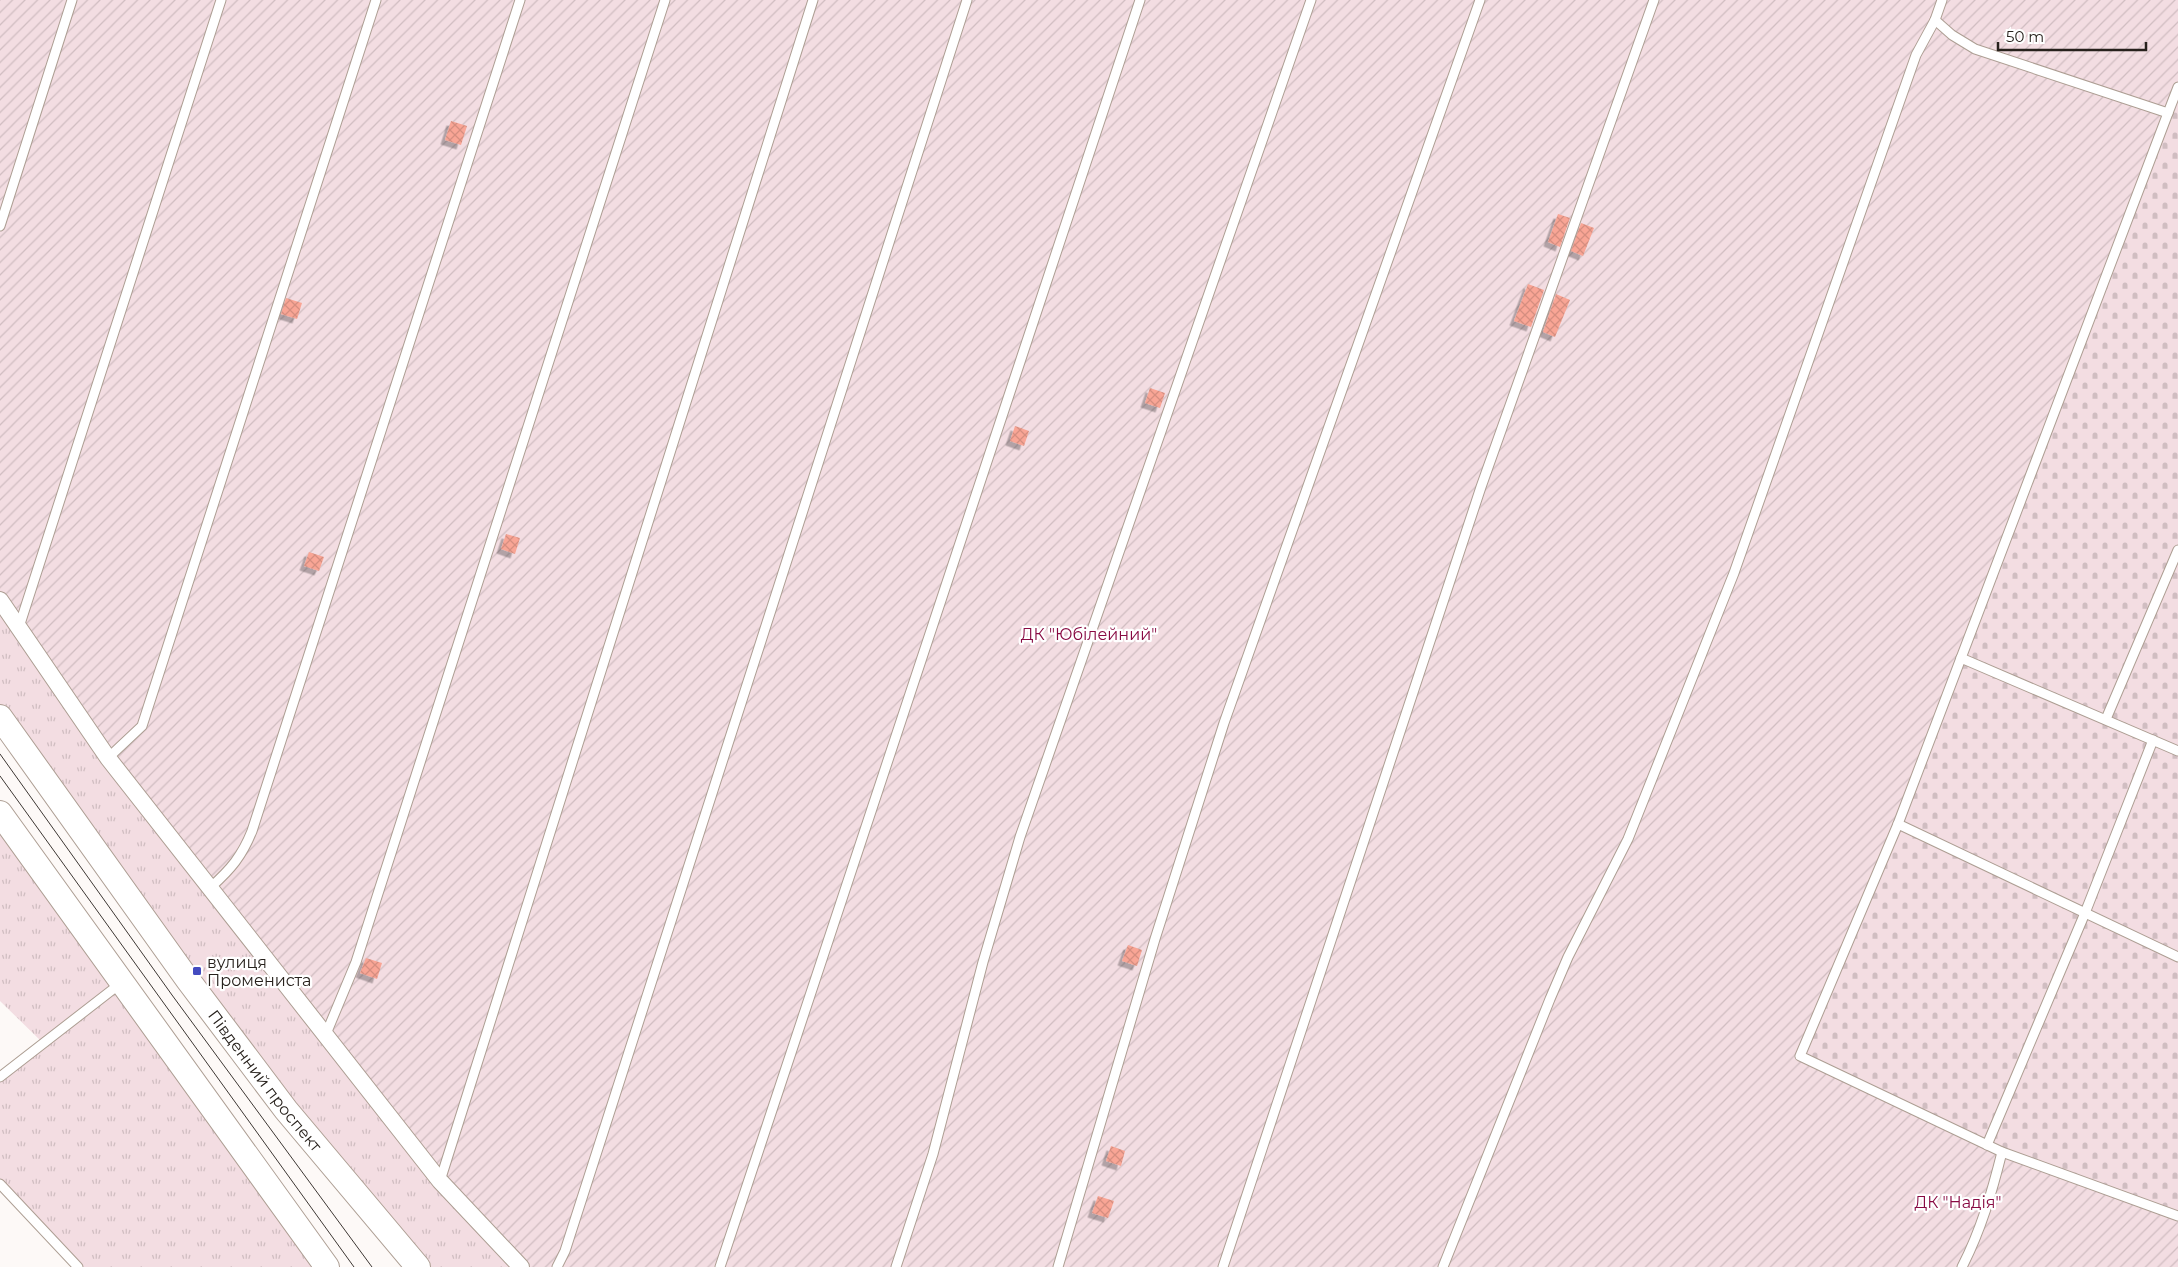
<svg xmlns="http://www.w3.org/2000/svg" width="2178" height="1267" font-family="Montserrat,sans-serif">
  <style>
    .grass { fill: url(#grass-tufts) }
    .cemetery { fill: url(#cemetery-stones) }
    .garden { fill: url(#garden-furrows) }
    .building { fill: url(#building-cross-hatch); filter: url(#shadow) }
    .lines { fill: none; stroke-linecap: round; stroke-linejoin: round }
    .service-casing { stroke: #ad9e93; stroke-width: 11 }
    .minor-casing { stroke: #ad9e93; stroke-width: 18 }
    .secondary-casing { stroke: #ad9e93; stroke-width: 26 }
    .service { stroke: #fff; stroke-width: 9 }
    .minor { stroke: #fff; stroke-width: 16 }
    .secondary { stroke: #fff; stroke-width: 24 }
    .tram { stroke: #3d3733; stroke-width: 1 }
    .poi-dot { fill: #444bc0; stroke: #fff; stroke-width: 2 }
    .labels { text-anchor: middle; stroke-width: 4.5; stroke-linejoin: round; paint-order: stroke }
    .park-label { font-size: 16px; fill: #880a43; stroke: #fff }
    .poi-label { font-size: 16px; fill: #27211c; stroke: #fff; text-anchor: start }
    .street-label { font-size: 16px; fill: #27211c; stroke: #fff }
  </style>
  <defs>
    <pattern id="grass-tufts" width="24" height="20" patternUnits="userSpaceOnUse" patternTransform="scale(1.25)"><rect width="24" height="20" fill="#f3dde2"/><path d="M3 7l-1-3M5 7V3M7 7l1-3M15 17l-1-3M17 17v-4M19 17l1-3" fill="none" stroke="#d0bdc1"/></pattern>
    <pattern id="cemetery-stones" width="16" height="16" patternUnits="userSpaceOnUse" patternTransform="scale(1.25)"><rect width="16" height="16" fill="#f3dde2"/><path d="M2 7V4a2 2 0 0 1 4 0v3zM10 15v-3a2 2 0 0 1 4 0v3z" fill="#d0bdc1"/></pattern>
    <pattern id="garden-furrows" width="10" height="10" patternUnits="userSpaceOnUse" patternTransform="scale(1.25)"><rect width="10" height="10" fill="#f3dde2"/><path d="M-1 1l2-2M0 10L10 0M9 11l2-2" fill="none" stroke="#d0bdc1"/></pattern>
    <pattern id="building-cross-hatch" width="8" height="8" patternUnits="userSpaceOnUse" patternTransform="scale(1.25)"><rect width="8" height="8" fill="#f9a595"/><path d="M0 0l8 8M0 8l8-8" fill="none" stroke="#d58e80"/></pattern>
    <filter id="shadow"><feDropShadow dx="-4.5" dy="4.5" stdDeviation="0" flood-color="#0004"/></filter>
  </defs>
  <rect width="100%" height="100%" fill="#fdf9f7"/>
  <g class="grass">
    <polygon points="0,600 521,1267 418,1267 0,717"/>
    <polygon points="0,812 327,1267 78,1267 0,1184 0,1077 42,1042 0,1001"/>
  </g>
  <polygon class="cemetery" points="2178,87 2178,1216 2002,1152 1800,1056"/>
  <polygon class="garden" points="0,0 2178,0 2178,87 1961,658 1800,1056 2002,1152 2178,1216 2178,1267 521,1267 211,887 0,600"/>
  <g class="building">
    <polygon points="451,121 467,126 461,145 445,140"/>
    <polygon points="1558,214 1570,218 1560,247 1548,242"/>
    <polygon points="1581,223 1594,228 1583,256 1571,251"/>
    <polygon points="1528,284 1544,290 1531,327 1514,321"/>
    <polygon points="1556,294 1570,300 1555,337 1543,332"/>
    <polygon points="286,298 302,303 297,319 281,314"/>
    <polygon points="1150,388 1165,393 1160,408 1145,403"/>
    <polygon points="1015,426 1029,431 1024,446 1010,441"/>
    <polygon points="506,534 520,538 515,554 501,549"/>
    <polygon points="309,552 324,557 319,571 304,566"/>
    <polygon points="1128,945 1142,950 1137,966 1122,961"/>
    <polygon points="366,958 382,963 377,979 360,973"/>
    <polygon points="1111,1146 1125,1151 1121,1166 1106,1161"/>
    <polygon points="1098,1196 1114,1201 1108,1218 1092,1213"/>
  </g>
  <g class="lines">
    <g class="service-casing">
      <g id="service">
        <polyline points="1935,20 1952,35 1975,49 2168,113 2178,87"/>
        <polyline points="2168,113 1898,824 1800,1056 2002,1152 2178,1216"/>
        <polyline points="0,226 72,0"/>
        <polyline points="19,627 221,0"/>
        <polyline points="1961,658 2178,751"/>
        <polyline points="2106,719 2178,550"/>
        <polyline points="108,758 142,726 376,0"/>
        <polyline points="1898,824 2178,957"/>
        <path d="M211 887C231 869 242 856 252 831L520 0"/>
        <polyline points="326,1034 356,962 665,0"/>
        <polyline points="0,1077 121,983"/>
        <polyline points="1987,1145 2085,913 2153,740"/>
        <polyline points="440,1181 813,0"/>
        <polyline points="0,1184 78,1267"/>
        <polyline points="557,1267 565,1251 967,0"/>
        <polyline points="720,1267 1140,0"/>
        <polyline points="896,1267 933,1154 983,962 1020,837 1311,0"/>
        <polyline points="1058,1267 1155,939 1224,723 1480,0"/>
        <polyline points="1223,1267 1481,487 1654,0"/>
        <polyline points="1443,1267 1550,999 1568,957 1628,839 1734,573 1916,55 1935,20 1942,0"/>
        <path d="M1962 1267C1981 1230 1992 1192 2002 1152"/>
      </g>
    </g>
    <g class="minor-casing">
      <polyline id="minor" points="0,600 108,758 440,1181 521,1267"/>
    </g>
    <g class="secondary-casing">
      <g id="secondary">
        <path id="s1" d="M0 717 188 980 286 1110 418 1267"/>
        <polyline points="0,813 327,1267"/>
      </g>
    </g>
    <use href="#service" class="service"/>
    <use href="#minor" class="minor"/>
    <use href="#secondary" class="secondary"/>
    <g class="tram">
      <polyline points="0,754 172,995 372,1267"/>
      <polyline points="0,776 354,1267"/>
    </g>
  </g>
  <rect class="poi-dot" x="192" y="966" width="10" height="10" rx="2.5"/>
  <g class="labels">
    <g class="park-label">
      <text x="1089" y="640">ДК "Юбілейний"</text>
      <text x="1958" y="1208">ДК "Надія"</text>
    </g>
    <g class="poi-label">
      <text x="207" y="968">вулиця<tspan x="207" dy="18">Промениста</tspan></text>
    </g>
    <g class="street-label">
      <text dy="6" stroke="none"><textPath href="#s1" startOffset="450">Південний проспект</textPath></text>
    </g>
  </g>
  <path d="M1998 42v8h148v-8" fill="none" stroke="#27211c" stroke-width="2.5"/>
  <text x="2006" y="42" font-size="15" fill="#27211c" stroke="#ffffff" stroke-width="4" paint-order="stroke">50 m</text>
</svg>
